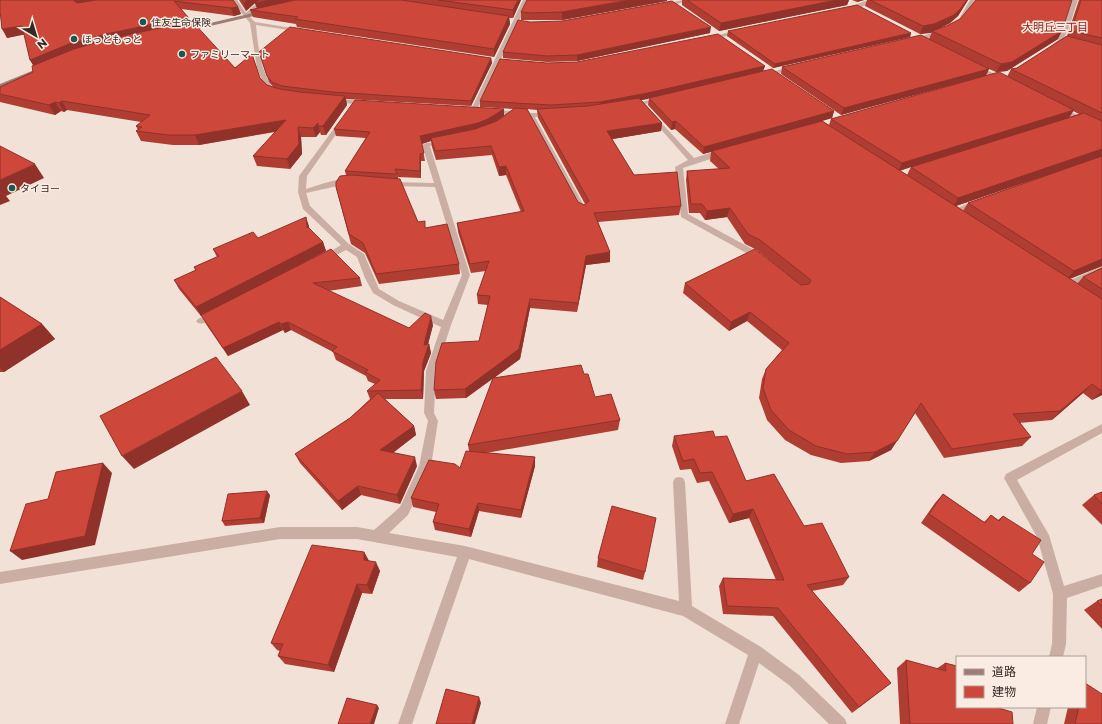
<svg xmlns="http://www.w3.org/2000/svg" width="1102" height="724" font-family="Montserrat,'Noto Sans JP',sans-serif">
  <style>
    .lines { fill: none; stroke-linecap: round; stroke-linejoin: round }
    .street { fill: #cbaea3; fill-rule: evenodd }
    .secondary { fill: #9e7d74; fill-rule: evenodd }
    .wall { fill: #b03d32; fill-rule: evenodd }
    .shaded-wall { fill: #903229 }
    .building { fill: #cd473a; stroke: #903229 }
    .poi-dot { fill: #195852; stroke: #faece3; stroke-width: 1.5 }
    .labels { text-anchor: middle; stroke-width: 3; stroke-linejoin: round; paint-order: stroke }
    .far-poi-label { font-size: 10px; fill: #352825; stroke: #faece3; text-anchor: start }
    .far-neighbourhood-label { font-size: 11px; fill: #88231a; stroke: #faece3 }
  </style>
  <rect width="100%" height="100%" fill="#f2e1d7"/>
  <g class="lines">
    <g class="street">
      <path d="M231 0H237L246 13C253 6 259 0 269 0L249 16 255 22 304 30 301 32 256 25C258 49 261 72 275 92L274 93H270L264 85 257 68 250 23Z"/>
      <polygon points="523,0 529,0 478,108 531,113 552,113 552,115 550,116 535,117 587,211 586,213 583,213 579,211 529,117 474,112 471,110"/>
      <polygon points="683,0 694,0 663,7 660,5"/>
      <path d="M868 0H874C869 5 850 12 844 9Z"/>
      <path d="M970 0H976C971 8 965 25 955 24L954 23 959 19Z"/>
      <path d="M1072 0H1078C1073 12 1066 49 1051 48V46L1058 40Z"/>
      <polygon points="739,30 741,31 741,33 708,40 705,38"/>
      <polygon points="941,30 946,31 935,36 913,42 910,40"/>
      <polygon points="975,64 1006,80 1007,81 1002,82 973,67 973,65"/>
      <polygon points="794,66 797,68 796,69 763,77 760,75"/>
      <polygon points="661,97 663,98 663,100 641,105 638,103"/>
      <polygon points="333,99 366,101 369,103 366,105 331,102 330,101"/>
      <polygon points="1057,107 1061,107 1102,127 1102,132 1057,109"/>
      <polygon points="650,115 654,115 694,158 720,150 726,150 726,154 683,168 688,214 756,251 764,259 763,261 757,261 750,255 681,217 675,167 688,160 650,117"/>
      <path d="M341 119 346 120 307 176 306 189C316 186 344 175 352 181L351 183 306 193 310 206 349 244 364 254 379 289 399 301 443 320 462 275 435 187 390 186 386 184 390 182 434 183 422 145 426 143 446 141V143L430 146 470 275 451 325 436 371 434 413 438 421 431 466 408 515 389 533 465 546 679 601 673 482 675 478 679 477 683 478 685 482 692 606 761 647 799 675 845 719 847 724H829L789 685 759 663 739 724H725L748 655 683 616 469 559 412 724H398L457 557 357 539H280L0 584V572L280 527H357L374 530 400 507 419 466 428 421 424 413 426 371 441 327 393 305 373 293 365 278 357 257 346 250 325 261 322 262 318 259 341 245 303 209 298 192 299 176Z"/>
      <polygon points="974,201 980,201 981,203 955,214 952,214 948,212"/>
      <polygon points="1102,266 1102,272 1068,288 1065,289 1061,286 1062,284"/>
      <path d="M215 311 218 312 220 314C215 319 204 325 198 323L196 321 198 319Z"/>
      <polygon points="1102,424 1102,433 1017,480 1049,535 1064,586 1102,574 1102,586 1067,598 1066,644 1063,657 1049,657 1052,644 1053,594 1037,537 1004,478 1006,474"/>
      <polygon points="1037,707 1051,707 1047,724 1033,724"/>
    </g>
    <g class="secondary">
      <polygon points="265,10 268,12 267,13 184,32 181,30"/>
      <polygon points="44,66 49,67 0,88 0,84"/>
    </g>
  </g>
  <g class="wall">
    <polygon points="0,0 233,0 238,7 241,14 234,16 181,9 188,17 190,22 235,68 260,78 267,85 274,88 269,82 259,52 491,58 492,63 471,106 346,99 347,105 326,135 321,135 320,132 316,137 301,137 302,154 290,169 257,166 253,156 275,132 199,145 173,145 141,141 136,131 138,130 136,126 141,122 67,110 64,112 61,111 55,115 0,102 0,87 33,72 33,65 30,60 24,34 7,38"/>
    <polygon points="239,0 521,0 513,18 509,18 510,24 494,57 297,27 296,24 253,17 250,10 257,8 255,3 246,11"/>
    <polygon points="682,0 849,0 847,5 719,31 682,5"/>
    <polygon points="852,0 864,0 857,2"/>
    <polygon points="867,0 968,0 958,16 950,23 935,30 1058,39 1007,71 996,72 989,69 841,115 781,74 782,67 929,39 932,32 920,34 865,6"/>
    <path d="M1079 0H1102V266L1070 279 1077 284 1083 277 1102 268V395L1092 400 1083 393 1052 420 1019 423 1031 437 1022 446 944 458 915 413 891 450 869 461 841 463 811 455 785 440 767 420 759 398 762 379 766 369 782 350 747 321 729 331 683 293 685 283 788 275 757 250 745 244 727 217 705 220 700 213H689L686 180 687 171 719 169 710 161 711 152 703 154 675 129 671 130 648 105 649 98 641 100 662 123 661 131 612 139 634 175 681 206 679 215 598 222 610 252V262L586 265 577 312 530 308 520 359 494 378 584 374 595 397 620 420 618 430 486 453 535 457V466L521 518 479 511 471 537 435 530 433 522 436 512 413 507 411 498 460 468 469 451 468 445 493 378 466 398 436 399 434 390 479 341 488 305 478 304 477 295 486 271 471 273 458 232 457 223 521 212 506 175 499 176 492 155 436 160 432 147 431 141 422 144 425 161H421V178L398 177V179L418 222 426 228 459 264 460 274 379 284 365 253 351 244 336 187 346 175 345 171 366 138 336 136 334 129 504 116 514 109 480 107V101L547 63 765 66 763 71 834 111 832 118 822 121 829 125 831 119 1007 77 1011 69 1017 68 1067 36ZM527 109 537 110 538 118 585 204 584 205 578 202ZM1073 111 1079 114 1069 117ZM911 167 907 175 900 171ZM1041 177 968 203 963 211 956 206Z"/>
    <polygon points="667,1 562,20 521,20 521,12"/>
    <polygon points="530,22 710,33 577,61 547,62 503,58 503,52"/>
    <polygon points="728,31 911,33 910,37 773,68 727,36"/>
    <polygon points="309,226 309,229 323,242 326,251 269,281 360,278 362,286 328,291 409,328 433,325 428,344 429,344 431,353 424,371 423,399 385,399 414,426 416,435 393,453 417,466 400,504 361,495 342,510 300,463 295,454 350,418 370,399 367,391 375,384 368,381 366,376 336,360 333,352 291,330 285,333 283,330 228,356 206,324 202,316 201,316 179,289 174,280 196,271 194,267 217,257 213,249"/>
    <polygon points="0,297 42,324 55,339 4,372 0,372"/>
    <polygon points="674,436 715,437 746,481 804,526 849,577 843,585 812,591 891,683 852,713 773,616 723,614 719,586 723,578 776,580 749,518 729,523 709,481 697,483 691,469 680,470 672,446"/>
    <polygon points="1102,492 1102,525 1082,505 1094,495"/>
    <polygon points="943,494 984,522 991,515 998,520 1003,516 1030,583 1019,592 921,523 935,503"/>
    <polygon points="270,495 264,523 225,526 222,521"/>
    <polygon points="364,552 369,561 380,571 372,594 362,593 334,672 285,664 278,656 280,651 277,650 271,643"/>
    <polygon points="598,558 645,572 643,580 597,567"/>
    <polygon points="1102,599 1102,629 1084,610 1097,601"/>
    <polygon points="906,660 936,669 945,663 957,707 1013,724 900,724 897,668"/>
    <polygon points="1068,707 1085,707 1102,724 1064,724"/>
  </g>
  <g class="shaded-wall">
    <polygon points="73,0 116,0 78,6"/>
    <polygon points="247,0 309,0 258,11 255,3 246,11 244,3"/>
    <polygon points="518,0 521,0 513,18 513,10"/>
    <polygon points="629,0 667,0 667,1 562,20 562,12"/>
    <polygon points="837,0 849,0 847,5 719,31 721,23"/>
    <polygon points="858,0 864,0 857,2"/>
    <polygon points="967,0 968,0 958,16 950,23 931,33 920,34 923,26"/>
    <polygon points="238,7 241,14 234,16 231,8"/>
    <polygon points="509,16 510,24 494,57 494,49"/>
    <polygon points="188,17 191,25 35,68 30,60 69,44 106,34"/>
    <polygon points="22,26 27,34 7,38 2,29"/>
    <polygon points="711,27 710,33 577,61 577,55"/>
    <polygon points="1062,31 1058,39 1007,71 996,72 1001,64"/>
    <polygon points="911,33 910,37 773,68 775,64"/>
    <polygon points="491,58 492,63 471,106 471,101"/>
    <polygon points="765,66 763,71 649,98 648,99 600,107 600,102"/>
    <polygon points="989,69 986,76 841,115 844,108"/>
    <polygon points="345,96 347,105 326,135 323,126"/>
    <polygon points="62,101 67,110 64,112 59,103"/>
    <polygon points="55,102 61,111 55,115 49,105"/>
    <polygon points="504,109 504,116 489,126 478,130 431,138 431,141 421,144 420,136"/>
    <polygon points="1074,110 1069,118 898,171 902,163"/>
    <polygon points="834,111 832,118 703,154 704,147"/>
    <polygon points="286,120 289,129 199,145 195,135"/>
    <polygon points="676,121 675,129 671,130 672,122"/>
    <polygon points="318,123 320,132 316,137 313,128"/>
    <polygon points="662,123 661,131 607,140 607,131"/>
    <polygon points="298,127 301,137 302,154 290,169 287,159"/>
    <polygon points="1102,149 1102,156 953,207 958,198"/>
    <polygon points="420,154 421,161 421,178 420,171"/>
    <polygon points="35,164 44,178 6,196 10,201 0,205 0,180"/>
    <polygon points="506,166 506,175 499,176 499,167"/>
    <polygon points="730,208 727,217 705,220 707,211"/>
    <polygon points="306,217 309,226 310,237 307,228"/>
    <polygon points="323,242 326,251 201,316 196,307"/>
    <polygon points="610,252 610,262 586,265 577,312 578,303 586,256"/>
    <polygon points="1102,259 1102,266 1066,280 1074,271"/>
    <polygon points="530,299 530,308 520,359 466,398 465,389"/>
    <polygon points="750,312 747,321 729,331 731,322"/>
    <polygon points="431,316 433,325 426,352 429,344 431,353 424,371 423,399 421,390 424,345"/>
    <polygon points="279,322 283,330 228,356 223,348"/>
    <polygon points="288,322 291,330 285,333 281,324"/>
    <polygon points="42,324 55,339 4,372 0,368 0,350"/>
    <polygon points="1092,384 1083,393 1052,420 1060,411"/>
    <polygon points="242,391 250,405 134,469 122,456"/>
    <polygon points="1102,391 1102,395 1092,400"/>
    <polygon points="414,426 416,435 383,460 380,450"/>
    <polygon points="897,441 891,450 869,461 875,452"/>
    <polygon points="415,457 417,466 400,504 397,495"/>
    <polygon points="535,457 535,466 521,518 521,510"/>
    <polygon points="103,463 112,473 95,545 22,560 10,551"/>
    <polygon points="358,486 361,495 342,510 338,501"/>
    <polygon points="267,491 270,495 264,523 260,518"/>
    <polygon points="478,503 479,511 471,537 469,529"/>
    <polygon points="753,509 749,518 729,523 733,514"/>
    <polygon points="364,552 369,561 364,560"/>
    <polygon points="376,562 380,571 372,594 367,585"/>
    <polygon points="357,584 362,593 334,672 328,665"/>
    <polygon points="479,697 481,703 475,724 472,724"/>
    <polygon points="377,705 379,708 374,724 370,724"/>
  </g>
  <g class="building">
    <polygon points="0,0 73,0 77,3 96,0 233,0 238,7 231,8 174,1 188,17 106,34 69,44 30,60 22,26 2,29 0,11"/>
    <polygon points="242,0 247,0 244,3"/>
    <polygon points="259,0 270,0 255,3"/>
    <polygon points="295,0 401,0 509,16 494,49 295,19 298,17 250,10"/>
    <polygon points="438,0 518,0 513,10"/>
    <polygon points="527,0 629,0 562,12 530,13 521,12"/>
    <polygon points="687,0 837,0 721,23"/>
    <polygon points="870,0 967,0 961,8 954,15 934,24 923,26"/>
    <polygon points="976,0 1072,0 1062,31 1012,62 1001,64 932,31 946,26 960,19"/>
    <polygon points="1081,0 1102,0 1102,38 1071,31"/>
    <polygon points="672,1 711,27 577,55 547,56 503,52 518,20 530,22 562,21"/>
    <polygon points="857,5 911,33 775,64 728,31"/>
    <polygon points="192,21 235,68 252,54 260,78 267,85 279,89 300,92 345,96 323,126 318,126 318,123 313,128 298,127 299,144 287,159 253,156 286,120 195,135 168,135 136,131 142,127 136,126 150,115 62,101 59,103 55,102 49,105 0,94 0,87 33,72 32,66 74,49 109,39"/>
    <polygon points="290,27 491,58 471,101 332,92 282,86 272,82 267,76 259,52"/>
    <polygon points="718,34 765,66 648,93 600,102 551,105 480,101 500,59 547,63 577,62"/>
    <polygon points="921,35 989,69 844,108 782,67"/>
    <polygon points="1067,36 1102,45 1102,113 1011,69 1017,68"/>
    <polygon points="772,69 834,111 704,147 676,121 672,122 649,98"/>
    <polygon points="999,72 1074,110 902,163 831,119"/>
    <polygon points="639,98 662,123 607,131 634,175 677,172 681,206 594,213 610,252 586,256 578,303 530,299 519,349 465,389 434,390 436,362 442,343 479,341 490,296 477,295 489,261 470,264 457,223 524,211 506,166 499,167 491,146 435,151 431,138 475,129 497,121 515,108 527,109 578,202 584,205 589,201 537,109 588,106"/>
    <polygon points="355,100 504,109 488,119 478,123 420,136 424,153 420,154 420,171 395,169 397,174 395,174 345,171 370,132 334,129"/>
    <polygon points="1084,113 1102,121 1102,149 958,198 911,167"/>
    <polygon points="822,121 1102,299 1102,391 1092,384 1060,411 1013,414 1031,437 952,449 921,403 897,441 875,452 847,454 816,446 789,430 771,410 763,388 766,369 789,343 750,312 731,322 685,283 755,249 801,285 809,284 811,280 760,240 748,234 730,208 707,211 702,204 691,204 687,171 730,168 712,151"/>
    <polygon points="0,146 35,164 0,180"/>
    <polygon points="1102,156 1102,259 1074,271 968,203"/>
    <polygon points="351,175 400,179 418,222 425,221 425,228 447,224 459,264 376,274 363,243 349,234 336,187 336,182 340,176"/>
    <polygon points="306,217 307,228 308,227 323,242 196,307 174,280 196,270 194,267 219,256 213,249 253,232 258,238"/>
    <polygon points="331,249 360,278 313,283 409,328 425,313 431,316 424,345 429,344 423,362 421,390 367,391 380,380 365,372 368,370 332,351 337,347 288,322 281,324 279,322 223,348 201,315"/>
    <polygon points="1102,268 1102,289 1083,277"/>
    <polygon points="0,297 42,324 0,350"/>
    <polygon points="216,357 242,391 122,456 100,416"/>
    <polygon points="581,365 584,374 588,374 595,397 611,394 620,420 468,445 493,378"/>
    <polygon points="378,393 414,426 380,450 415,457 397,495 358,486 338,501 295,454 350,418"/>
    <polygon points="713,431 715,437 727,436 746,481 774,474 804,526 822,523 849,577 807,585 891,683 859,707 778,608 727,606 723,578 784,580 753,509 733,514 712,472 700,473 694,459 683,461 674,436"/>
    <polygon points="466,451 535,457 521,510 478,503 469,529 433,522 439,504 411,498 429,460 455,464 460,468"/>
    <polygon points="103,463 85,536 10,551 26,504 48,499 56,472"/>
    <polygon points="267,491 260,518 222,521 228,494"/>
    <polygon points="1102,492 1102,504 1094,495"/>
    <polygon points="943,494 985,523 991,515 999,521 1003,516 1041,540 1032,554 1044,562 1030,583 929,514"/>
    <polygon points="612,506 656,518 645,572 598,558"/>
    <polygon points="312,545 364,552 364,560 376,562 367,585 357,584 328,665 278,656 283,644 271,643"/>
    <polygon points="1102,599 1102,607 1097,601"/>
    <polygon points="906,660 946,671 945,663 957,666 957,707 995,707 1012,712 1013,724 910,724"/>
    <polygon points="1085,683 1102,694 1102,724 1076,724 1075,723 1079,707 1085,707"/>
    <polygon points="446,689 479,697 472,724 436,724"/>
    <polygon points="347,698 377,705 370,724 338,724"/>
  </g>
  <g class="poi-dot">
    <circle cx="143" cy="22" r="4"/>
    <circle cx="74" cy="39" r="4"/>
    <circle cx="182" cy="54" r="4"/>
    <circle cx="12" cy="188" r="4"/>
  </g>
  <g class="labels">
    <g class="far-poi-label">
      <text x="151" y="26">住友生命保険</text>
      <text x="82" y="43">ほっともっと</text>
      <text x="190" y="58">ファミリーマート</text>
      <text x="20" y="192">タイヨー</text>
    </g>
    <g class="far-neighbourhood-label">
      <text x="1055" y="31">大明丘三丁目</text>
    </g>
  </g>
  <rect x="956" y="656" width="130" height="52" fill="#faece3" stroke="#ab9e97"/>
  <rect x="964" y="669" width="20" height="6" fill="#9e7d74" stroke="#ab9e97"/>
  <text x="992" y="676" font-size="12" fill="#352825">道路</text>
  <rect x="964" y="686" width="20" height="12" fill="#cd473a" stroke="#ab9e97"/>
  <text x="992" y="696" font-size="12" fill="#352825">建物</text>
  <g transform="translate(36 36) rotate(142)" stroke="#faece3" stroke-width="3" paint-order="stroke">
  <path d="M0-3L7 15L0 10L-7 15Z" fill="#352825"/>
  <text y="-6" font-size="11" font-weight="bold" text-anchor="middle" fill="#352825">N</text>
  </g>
</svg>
